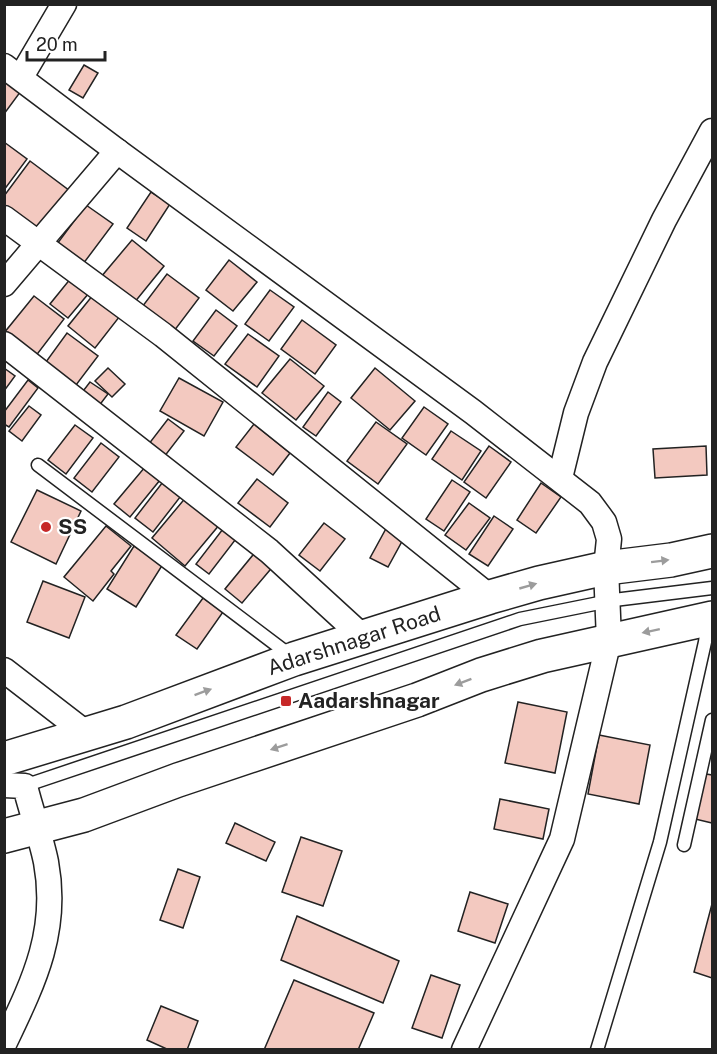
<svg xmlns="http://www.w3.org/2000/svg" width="717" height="1054" font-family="'Public Sans',sans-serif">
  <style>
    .building { fill: #f3c9c0; stroke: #222; stroke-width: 1.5 }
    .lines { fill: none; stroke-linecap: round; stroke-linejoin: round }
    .lane-casing { stroke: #222; stroke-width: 15 }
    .street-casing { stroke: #222; stroke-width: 27 }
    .primary-casing { stroke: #222; stroke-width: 36 }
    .lane { stroke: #fff; stroke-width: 12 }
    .street { stroke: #fff; stroke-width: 24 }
    .primary { stroke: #fff; stroke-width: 33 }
    .oneway { fill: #9c9c9c }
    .poi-dot { fill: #c62828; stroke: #fff; stroke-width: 2 }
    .labels { text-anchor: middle; stroke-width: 4.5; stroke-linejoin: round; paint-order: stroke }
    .poi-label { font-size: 21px; font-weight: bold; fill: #222; stroke: #fff; text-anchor: start }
    .street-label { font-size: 21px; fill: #222; stroke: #fff }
  </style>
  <rect width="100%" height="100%" fill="#fff"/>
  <g class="building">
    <polygon points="84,65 98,73 83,98 69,90"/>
    <polygon points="4,79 21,91 4,114"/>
    <polygon points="4,142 27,159 4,190"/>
    <polygon points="30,161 70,191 41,232 4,206 4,196"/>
    <polygon points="151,192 170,204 146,241 127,228"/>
    <polygon points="86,205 113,224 83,264 57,244"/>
    <polygon points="132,240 164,266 134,303 101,277"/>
    <polygon points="229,260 257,282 233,311 206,290"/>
    <polygon points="167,274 199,298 174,331 142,307"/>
    <polygon points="71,278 89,293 68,318 50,304"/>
    <polygon points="270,290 294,307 269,341 245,324"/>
    <polygon points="93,295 120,316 95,348 68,326"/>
    <polygon points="34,296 64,319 35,357 4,333"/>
    <polygon points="216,310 237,326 214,356 193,341"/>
    <polygon points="302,320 336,345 315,374 281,349"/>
    <polygon points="67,333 98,356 73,389 43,366"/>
    <polygon points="248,334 279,356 257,387 225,364"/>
    <polygon points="290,359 324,386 296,420 262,393"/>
    <polygon points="4,368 15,376 4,391"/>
    <polygon points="108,368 125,384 112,397 95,381"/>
    <polygon points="375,368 415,401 390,430 351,398"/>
    <polygon points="179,378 223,402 204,436 160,411"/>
    <polygon points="28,380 38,388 9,427 4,424 4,412"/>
    <polygon points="90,382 108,394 95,411 77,399"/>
    <polygon points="328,392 341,402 316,436 303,427"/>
    <polygon points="29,406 41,415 22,441 9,431"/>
    <polygon points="424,407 448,424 426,455 402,438"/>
    <polygon points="168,419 184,431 164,457 148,445"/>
    <polygon points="376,422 407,444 378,484 347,461"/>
    <polygon points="254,424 290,453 273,475 236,447"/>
    <polygon points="75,425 93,438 66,474 48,460"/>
    <polygon points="451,431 481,451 462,480 432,459"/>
    <polygon points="101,443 119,457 92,492 74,478"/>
    <polygon points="489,446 511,462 486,498 464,482"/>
    <polygon points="706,446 707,475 655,478 653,449"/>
    <polygon points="145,467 160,480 130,517 114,504"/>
    <polygon points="166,478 184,492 153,532 135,518"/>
    <polygon points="257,479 288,503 270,527 238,503"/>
    <polygon points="452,480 470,492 444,531 426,519"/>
    <polygon points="541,483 561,497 536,533 517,520"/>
    <polygon points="37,490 81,511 56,564 11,542"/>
    <polygon points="187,496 220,524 185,566 152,538"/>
    <polygon points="469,503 490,518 466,550 445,535"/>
    <polygon points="494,516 513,529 488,566 469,554"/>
    <polygon points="324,523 345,539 320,571 299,555"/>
    <polygon points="226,525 239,535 209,574 196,564"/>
    <polygon points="388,525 406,534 388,567 370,558"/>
    <polygon points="106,526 131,546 111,571 114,574 93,601 64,577"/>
    <polygon points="134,546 163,564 136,607 107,589"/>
    <polygon points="257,550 275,564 242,603 225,589"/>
    <polygon points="43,581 85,597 69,638 27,622"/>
    <polygon points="203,598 223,612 197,649 176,635"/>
    <polygon points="518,702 567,712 555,773 505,763"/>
    <polygon points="599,735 650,745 639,804 588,794"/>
    <polygon points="706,774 712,775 712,823 695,819"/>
    <polygon points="500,799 549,809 543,839 494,829"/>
    <polygon points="235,823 275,842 266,861 226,843"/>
    <polygon points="301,837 342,851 323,906 282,892"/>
    <polygon points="178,869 200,877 183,928 160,920"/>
    <polygon points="470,892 508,904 495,943 458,931"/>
    <polygon points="712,904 712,978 694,972"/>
    <polygon points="297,916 399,961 383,1003 281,960"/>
    <polygon points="431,975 460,985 442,1038 412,1028"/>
    <polygon points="294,980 374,1013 358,1050 264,1050"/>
    <polygon points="161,1006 198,1021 187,1050 169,1050 147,1040"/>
  </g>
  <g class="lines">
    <g class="lane-casing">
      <g id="lane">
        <polyline points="38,465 291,656"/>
        <polyline points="21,787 520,619 614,600 712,588"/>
        <polyline points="684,845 712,720"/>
        <polyline points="597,1050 660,842 705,642 708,620"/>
      </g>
    </g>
    <g class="street-casing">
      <g id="street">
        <polyline points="4,66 117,151 473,412 590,503 604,522 609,539 606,568 609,640 562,839 464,1050"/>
        <polyline points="21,77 64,4"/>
        <polyline points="4,218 163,335 490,597"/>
        <polyline points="4,284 117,151"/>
        <polyline points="4,344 269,551 363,637"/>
        <polyline points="560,478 576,413 595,362 664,220 712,131"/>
        <polyline points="4,670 87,734"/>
        <path d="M4 785 25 786C31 811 41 837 46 862 59 932 33 983 4 1044"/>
      </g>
    </g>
    <g class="primary-casing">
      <g id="primary">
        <polyline points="4,759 126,722 294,659 490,597 539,583 606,568 671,560 712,551"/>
        <polyline points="4,836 84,815 178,780 417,700 481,675 542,656 712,618"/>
      </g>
    </g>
    <use href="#lane" class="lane"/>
    <use href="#street" class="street"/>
    <use href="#primary" class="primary"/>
  </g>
  <defs><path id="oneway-solid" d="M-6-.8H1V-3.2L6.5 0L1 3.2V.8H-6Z" transform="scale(1.5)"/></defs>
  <g class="oneway">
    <use href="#oneway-solid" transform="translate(660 561) rotate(-7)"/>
    <use href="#oneway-solid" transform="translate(528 586) rotate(-16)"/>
    <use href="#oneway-solid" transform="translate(651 631) rotate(168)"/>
    <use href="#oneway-solid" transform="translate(463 682) rotate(159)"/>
    <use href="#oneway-solid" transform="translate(203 692) rotate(-20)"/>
    <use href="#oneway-solid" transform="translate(279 747) rotate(162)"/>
  </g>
  <g class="poi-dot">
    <circle cx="46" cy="527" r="6"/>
    <rect x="280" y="695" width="12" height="12" rx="3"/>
  </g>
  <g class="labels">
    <g class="poi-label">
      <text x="58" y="534">SS</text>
      <text x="298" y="708">Aadarshnagar</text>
    </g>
    <g class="street-label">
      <text transform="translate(354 641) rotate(-18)" y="7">Adarshnagar Road</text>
    </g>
  </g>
  <rect width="717" height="1054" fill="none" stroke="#222222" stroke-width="12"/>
  <path d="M27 51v9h78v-9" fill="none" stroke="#222222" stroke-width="3"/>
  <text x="36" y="51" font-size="18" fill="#222222" stroke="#ffffff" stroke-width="4.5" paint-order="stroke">20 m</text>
</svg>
